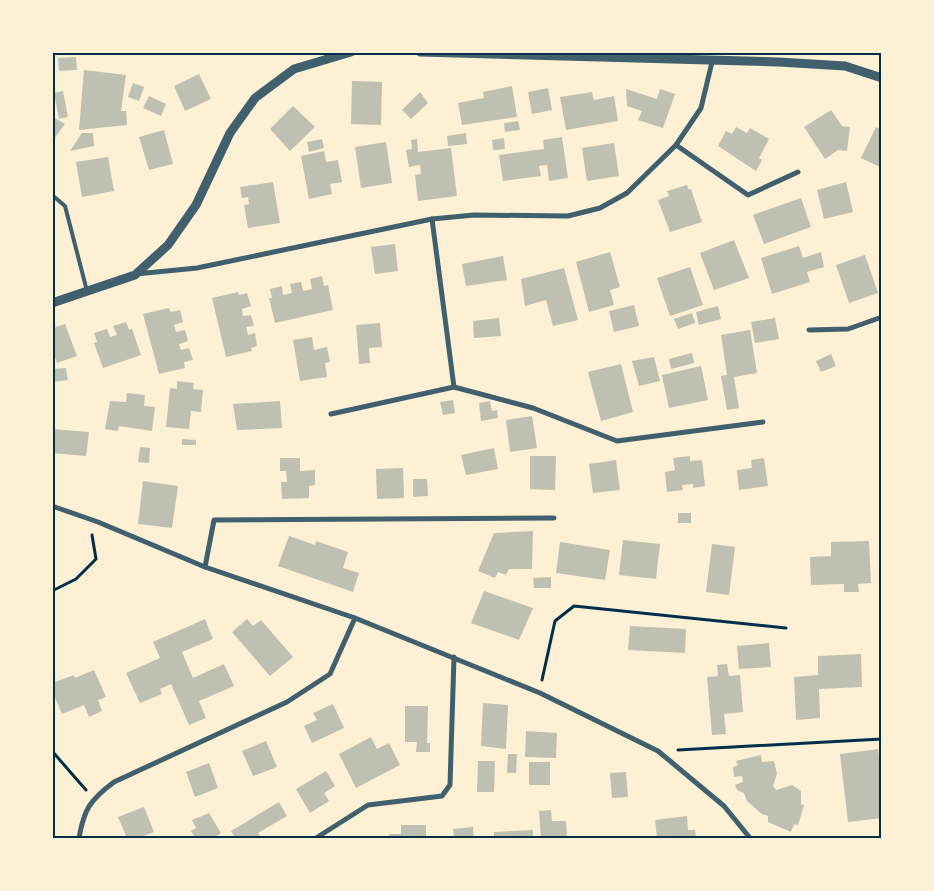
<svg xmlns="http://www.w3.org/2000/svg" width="934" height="891" font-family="'Libre Baskerville',serif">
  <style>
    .building { fill: #bec0b2 }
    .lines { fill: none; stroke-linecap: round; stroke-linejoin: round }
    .path { stroke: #003049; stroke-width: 3 }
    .service { stroke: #3f606c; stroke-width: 4 }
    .minor { stroke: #3f606c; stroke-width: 5 }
    .tertiary { stroke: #3f606c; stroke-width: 9 }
    .neatline { fill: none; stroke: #003049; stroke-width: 2 }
  </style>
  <rect width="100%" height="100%" fill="#fdf0d5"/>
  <g class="building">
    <polygon points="76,57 77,70 59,71 58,58"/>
    <polygon points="84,70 126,75 121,111 126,111 127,125 79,130"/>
    <polygon points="199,74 211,99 185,111 174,86"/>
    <polygon points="352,81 382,82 381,125 351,124"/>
    <polygon points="133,83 144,87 139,101 128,97"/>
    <polygon points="512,86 517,117 462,125 458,103 484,98 483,92"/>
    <polygon points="548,88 552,110 532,114 528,92"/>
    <polygon points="626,89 657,99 660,89 675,94 663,128 638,120 642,111 627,106"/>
    <polygon points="63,91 68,117 59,119 54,93"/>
    <polygon points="420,92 428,103 411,119 402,110"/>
    <polygon points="592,92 594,100 614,96 618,121 566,130 560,97"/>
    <polygon points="149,96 166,104 161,116 143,108"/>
    <polygon points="293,106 315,127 290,151 270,129"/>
    <polygon points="831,110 842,126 850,127 847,151 838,150 825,159 804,127"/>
    <polygon points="52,116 65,124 52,142"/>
    <polygon points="518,121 520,130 505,132 504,123"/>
    <polygon points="736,127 747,133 750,128 769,139 759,158 762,160 756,171 718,146 726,131 732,134"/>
    <polygon points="876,127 882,130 882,168 861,158"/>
    <polygon points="164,130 173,164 149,170 139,137"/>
    <polygon points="82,133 93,133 94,146 70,151"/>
    <polygon points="466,133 467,144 448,146 447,136"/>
    <polygon points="562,137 568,178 549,181 547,165 539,166 541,176 503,181 499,155 544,149 543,140"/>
    <polygon points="504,138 505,149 493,150 492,140"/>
    <polygon points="322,139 324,148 309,152 307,142"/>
    <polygon points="417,139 418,152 451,148 457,196 418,201 415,175 421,174 420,165 409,167 406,150 412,149 411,140"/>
    <polygon points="386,142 392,183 361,188 355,147"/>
    <polygon points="614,143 619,176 587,181 582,148"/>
    <polygon points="324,151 326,162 338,160 342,182 330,184 332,194 309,199 301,156"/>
    <polygon points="108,157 114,191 82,197 76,162"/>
    <polygon points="273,182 280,223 248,228 244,205 249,204 248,197 242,198 240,187"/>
    <polygon points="846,182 853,212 824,219 817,190"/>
    <polygon points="687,185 689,190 691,189 702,222 670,232 658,200 669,196 667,191"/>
    <polygon points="801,198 811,227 764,244 753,215"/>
    <polygon points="734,240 749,278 714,290 700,253"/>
    <polygon points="395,244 398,271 375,274 371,247"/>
    <polygon points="799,246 803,258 821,252 824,267 807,272 810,282 772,294 761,258"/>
    <polygon points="610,252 620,287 610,290 614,305 589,312 576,262"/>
    <polygon points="865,255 878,293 849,303 836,265"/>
    <polygon points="503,256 507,280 466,286 462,264"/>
    <polygon points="690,267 703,305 670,316 657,278"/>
    <polygon points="564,268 578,320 553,326 546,300 525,306 521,279"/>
    <polygon points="322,276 324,286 328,285 333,310 275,323 269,298 272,298 270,289 282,286 283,295 292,293 290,284 301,282 303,291 312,289 310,279"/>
    <polygon points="238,292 239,295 247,293 251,306 242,309 243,316 251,315 254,326 246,327 248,335 255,333 257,346 251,348 252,351 226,357 212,298"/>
    <polygon points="634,305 639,326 614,332 609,311"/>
    <polygon points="718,306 721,319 699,325 696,312"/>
    <polygon points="169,308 171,312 180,310 183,322 174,325 176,332 185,330 188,341 179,344 181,350 189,348 193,360 184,362 185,368 159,374 143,314"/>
    <polygon points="692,313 695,323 678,329 674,319"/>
    <polygon points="499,318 501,336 474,338 473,321"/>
    <polygon points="775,318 779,339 755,343 751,322"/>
    <polygon points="126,322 129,330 132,329 141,355 103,368 94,343 97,342 94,333 107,329 110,337 117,335 113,326"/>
    <polygon points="380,323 382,347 369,348 370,363 359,364 356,325"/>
    <polygon points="65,324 77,356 57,363 52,350 52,328"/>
    <polygon points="750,330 757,373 734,377 739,408 727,410 721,376 727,375 721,335"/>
    <polygon points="312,337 314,350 327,347 330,362 325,363 327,377 300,381 293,340"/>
    <polygon points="692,353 694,363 671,369 669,359"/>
    <polygon points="831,354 836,366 821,372 816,361"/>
    <polygon points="654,357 660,381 639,386 632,361"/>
    <polygon points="621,364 633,412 601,421 588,372"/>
    <polygon points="701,366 708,400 669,408 662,375"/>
    <polygon points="66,368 68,380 52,382 52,369"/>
    <polygon points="177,381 194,383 193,389 203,390 201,412 191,411 189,429 166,427 170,388 177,389"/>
    <polygon points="127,393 145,395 144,406 155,407 152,431 119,426 118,431 105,429 110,401 126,402"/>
    <polygon points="453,400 455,413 443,415 440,402"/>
    <polygon points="280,401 282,428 237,430 233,404"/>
    <polygon points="490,401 492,411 497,410 498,418 481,421 479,403"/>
    <polygon points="532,416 537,448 510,452 506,420"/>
    <polygon points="52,429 89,432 86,456 52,453"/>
    <polygon points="182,439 196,440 196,445 182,445"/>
    <polygon points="140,447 150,448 149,463 138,462"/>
    <polygon points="494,448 498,469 466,475 461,455"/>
    <polygon points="530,456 556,456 555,490 530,489"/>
    <polygon points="690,456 690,461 702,460 705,486 693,488 693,484 682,485 683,490 667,492 665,472 675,470 673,458"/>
    <polygon points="280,458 300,458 300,471 315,470 315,485 309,486 309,498 282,499 281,482 287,482 286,471 280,471"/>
    <polygon points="764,458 768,486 739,490 737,470 752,468 751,460"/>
    <polygon points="616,460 620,490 593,493 589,464"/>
    <polygon points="403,468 404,498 377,499 376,469"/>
    <polygon points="413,479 427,479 428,496 413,497"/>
    <polygon points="143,481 178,486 172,528 138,524"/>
    <rect x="678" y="513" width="13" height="10"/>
    <polygon points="533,531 532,569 509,569 506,575 498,572 495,578 478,571 494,533"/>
    <polygon points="289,536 315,545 316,541 348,552 343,568 359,573 353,592 278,566"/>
    <polygon points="623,540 660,544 656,579 619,575"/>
    <polygon points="869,541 871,583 858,584 859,592 844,592 844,584 811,585 810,557 831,556 831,542"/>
    <polygon points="560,542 610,550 605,580 556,573"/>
    <polygon points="712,544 735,547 729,595 706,592"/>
    <polygon points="551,577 551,588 534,588 533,578"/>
    <polygon points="484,591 533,608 519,640 471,623"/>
    <polygon points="205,619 213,639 182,652 193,678 224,664 234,686 199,701 206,718 189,725 171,684 160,689 162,694 140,703 126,673 160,658 153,642"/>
    <polygon points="247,619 253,626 261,620 293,657 270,676 232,632"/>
    <polygon points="630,626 686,629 685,653 628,650"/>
    <polygon points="769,643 771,667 739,669 737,646"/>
    <polygon points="861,654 862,687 819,689 820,718 796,720 794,677 818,675 818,656"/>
    <polygon points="727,664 729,676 740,675 743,712 724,714 726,734 712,735 707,677 718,676 717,665"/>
    <polygon points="94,670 106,697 98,700 102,711 89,717 84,705 62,714 52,690 52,683 74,675 75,678"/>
    <polygon points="483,703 508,705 506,749 481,746"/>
    <polygon points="333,704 344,728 312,743 304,726 317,720 313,713"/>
    <polygon points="405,706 428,706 427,743 430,743 430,752 416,752 417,742 405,742"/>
    <polygon points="526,731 557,733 556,758 525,757"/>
    <polygon points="371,737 377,749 389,743 400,765 356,788 339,754"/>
    <polygon points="266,741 277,767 253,776 242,751"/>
    <polygon points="878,749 882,777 882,818 848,822 840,754"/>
    <polygon points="508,754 517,754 516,773 507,773"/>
    <polygon points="761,755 762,762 774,761 777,774 773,786 776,790 792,785 801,791 801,804 804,805 798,825 794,824 791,832 768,822 768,816 762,814 747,801 744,793 737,790 735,785 743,782 742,776 734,777 733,767 738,765 736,761"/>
    <polygon points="478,761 495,761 494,792 477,792"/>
    <rect x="529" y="762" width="21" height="23"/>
    <polygon points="209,763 218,788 195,797 186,772"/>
    <polygon points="326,771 335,786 324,793 329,801 310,813 296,789"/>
    <polygon points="626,772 628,797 612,798 610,773"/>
    <polygon points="279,802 287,816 258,833 261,838 235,838 231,831"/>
    <polygon points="144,807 154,832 138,838 127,838 118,817"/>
    <polygon points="551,810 552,821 566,821 567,837 541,838 539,811"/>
    <polygon points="209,813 221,833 214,838 195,838 191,831 196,828 192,820"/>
    <polygon points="687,816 688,830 695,830 696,838 657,838 655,820"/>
    <polygon points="401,825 426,825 426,838 389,838 389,834 401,834"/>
    <polygon points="473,827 474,838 454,838 453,829"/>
    <polygon points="533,830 533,838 494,838 494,832"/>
  </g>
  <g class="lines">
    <g class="path">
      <polyline points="52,591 76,579 96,559 92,535"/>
      <polyline points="542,680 555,621 574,606 786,628"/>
      <polyline points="678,750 882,739"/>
      <polyline points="52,751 86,790"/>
    </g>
    <polyline class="service" points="52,195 65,206 87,291"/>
    <g class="minor">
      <polyline points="676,145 748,195 798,172"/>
      <polyline points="432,219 454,387 533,408 617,441 763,422"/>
      <polyline points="136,274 197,268 432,219 474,215 568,216 600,208 627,193 676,145 701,108 712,62"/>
      <polyline points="809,330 848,329 882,317"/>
      <polyline points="331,414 454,387"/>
      <polyline points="52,506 98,522 205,567 355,618 540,693 658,751 724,806 750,838"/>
      <polyline points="205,567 214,520 554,518"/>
      <path d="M79 838C84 809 90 800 114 782L287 702 330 674 355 618"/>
      <polyline points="316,838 368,805 442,796 450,785 454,657"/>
    </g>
    <g class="tertiary">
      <polyline points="420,52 779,62 845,66 882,78"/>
      <polyline points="52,303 135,275 168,245 196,205 230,133 255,98 294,69 351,52"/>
    </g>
  </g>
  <rect width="934" height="891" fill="none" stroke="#fdf0d5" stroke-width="108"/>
  <rect x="54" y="54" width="826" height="783" class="neatline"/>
</svg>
